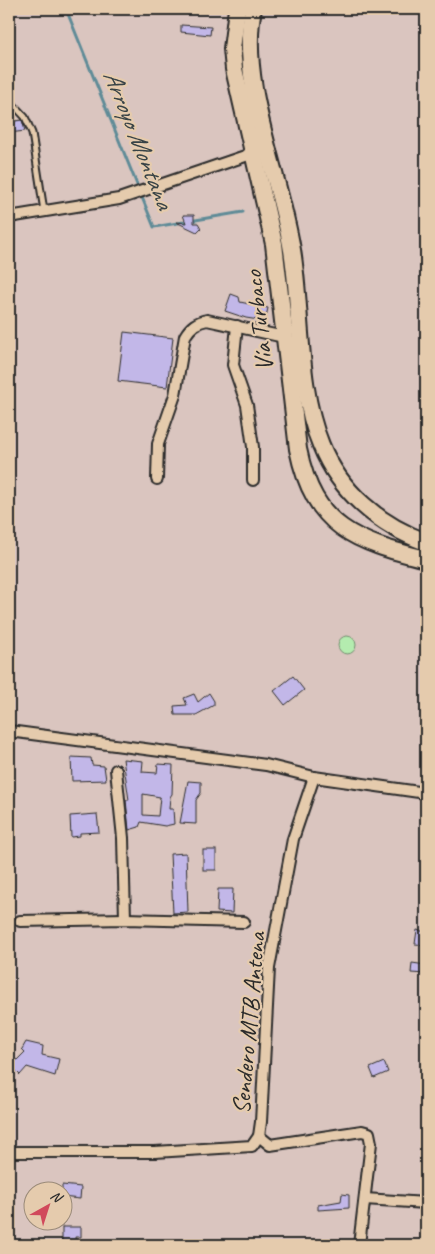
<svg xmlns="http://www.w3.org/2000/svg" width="435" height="1254" font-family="Caveat,sans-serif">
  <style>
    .green { fill: #b4ecaf; stroke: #708c6d }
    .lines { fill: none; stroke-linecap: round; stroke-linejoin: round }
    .stream { stroke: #5e8b97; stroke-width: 3 }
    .building { fill: #c2b7e8; stroke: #2b2b2b; fill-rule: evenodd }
    .service-casing { stroke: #2b2b2b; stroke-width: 9 }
    .minor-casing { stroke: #2b2b2b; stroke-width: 14 }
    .trunk-casing { stroke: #2b2b2b; stroke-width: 20 }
    .service { stroke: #e5cbad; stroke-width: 5 }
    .minor { stroke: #e5cbad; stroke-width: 10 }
    .trunk { stroke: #e5cbad; stroke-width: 16 }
    .labels { text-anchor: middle; stroke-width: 4.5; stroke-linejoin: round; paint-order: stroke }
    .street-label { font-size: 25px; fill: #2b2b2b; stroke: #e5cbad }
    .water-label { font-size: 26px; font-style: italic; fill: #384346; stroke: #e5cbad }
  </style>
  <rect width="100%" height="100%" fill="#dac5bf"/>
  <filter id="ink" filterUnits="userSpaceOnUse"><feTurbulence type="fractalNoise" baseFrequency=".02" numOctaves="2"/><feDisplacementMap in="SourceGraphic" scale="10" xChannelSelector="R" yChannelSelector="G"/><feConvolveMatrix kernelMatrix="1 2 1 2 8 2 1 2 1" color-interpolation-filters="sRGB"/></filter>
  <g filter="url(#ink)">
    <circle class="green" cx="347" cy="645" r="9"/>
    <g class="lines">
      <polyline class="stream" points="66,9 154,227 243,212"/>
    </g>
    <g class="building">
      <polygon points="181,25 211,27 210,35 181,32"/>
      <polygon points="22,120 25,131 9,133 9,122"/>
      <polygon points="183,215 194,215 194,223 198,223 201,228 197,232 176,222 186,223"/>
      <polygon points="231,294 239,297 240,302 268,308 265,321 246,318 225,311"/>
      <polygon points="124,332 173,338 167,387 118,381"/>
      <polygon points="293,676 304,690 285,705 274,691"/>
      <polygon points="209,693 214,701 214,705 196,715 175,715 174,706 187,705 184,698 194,694 198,702"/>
      <polygon points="71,757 91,758 92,765 104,766 106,780 72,781"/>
      <path d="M123 759 143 761 142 772 157 773 158 764 173 765 172 794 170 797 169 809H173L174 824 165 826 141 822 139 827 129 830 126 800H129ZM143 794 160 797 158 816 143 815Z"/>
      <polygon points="188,781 201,782 201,793 196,800 196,824 180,823"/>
      <polygon points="97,814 99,832 80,833 80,836 71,837 70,816"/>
      <rect x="203" y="850" width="13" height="20"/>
      <polygon points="186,853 188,912 173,913 170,854"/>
      <polygon points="218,889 233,889 232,913 217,912"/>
      <polygon points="417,930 426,932 426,945 415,944"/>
      <polygon points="412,963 426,965 426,974 411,973"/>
      <polygon points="26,1042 43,1046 42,1055 59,1059 55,1076 27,1067 20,1075 11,1066 25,1052 22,1049"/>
      <polygon points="384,1062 388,1072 374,1078 370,1068"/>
      <polygon points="62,1185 81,1187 80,1199 62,1197"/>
      <polygon points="342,1194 349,1195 349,1208 318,1210 318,1205 341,1201"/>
      <polygon points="62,1227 81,1227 81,1237 75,1237 76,1245 62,1245"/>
    </g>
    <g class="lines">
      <g class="service-casing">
        <polyline id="service" points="9,100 25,117 32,133 44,211"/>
      </g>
      <g class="minor-casing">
        <g id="minor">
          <polyline points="9,217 119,199 254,153"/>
          <polyline points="237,326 233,365 247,405 253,447 253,480"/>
          <path d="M157 479 158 444 175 395 185 336C191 326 197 322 207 320L284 337"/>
          <polyline points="9,731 266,765 314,777 426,793"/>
          <polyline points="116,770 123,838 125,919"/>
          <polyline points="20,921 125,919 244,922"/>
          <polyline points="259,1136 270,1145 362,1131 369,1133 371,1143 359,1245"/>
          <polyline points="9,1152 155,1152 252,1146 259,1136 261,1122 269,968 293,839 314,777"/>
          <polyline points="365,1199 426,1203"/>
        </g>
      </g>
      <g class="trunk-casing">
        <g id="trunk">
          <path d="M237 9 232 49 234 69 274 244 298 449C314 528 356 542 426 559"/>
          <path d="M253 9C238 82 280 175 292 250 302 311 297 388 321 445 340 492 379 525 426 542"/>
        </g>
      </g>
      <use href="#service" class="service"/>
      <use href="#minor" class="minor"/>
      <use href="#trunk" class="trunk"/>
    </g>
  </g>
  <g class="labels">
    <g class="street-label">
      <text transform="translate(258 321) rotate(-97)" y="9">Vía Turbaco</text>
      <text transform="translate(248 1023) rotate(-85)" y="9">Sendero MTB Antena</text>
    </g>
    <g class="water-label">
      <text transform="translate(139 139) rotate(68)" y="9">Arroyo Montana</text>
    </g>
  </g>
  <rect width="435" height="1254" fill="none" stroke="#e5cbad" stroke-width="30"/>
  <rect x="15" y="15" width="405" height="1224" fill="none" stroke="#2b2b2b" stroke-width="2" filter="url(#ink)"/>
  <g transform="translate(48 1206) rotate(39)"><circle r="24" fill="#e5cbad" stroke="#9b8b79"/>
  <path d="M0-4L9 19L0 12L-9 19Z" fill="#d1495b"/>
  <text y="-8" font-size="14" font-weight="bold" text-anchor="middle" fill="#2b2b2b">N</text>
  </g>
</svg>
